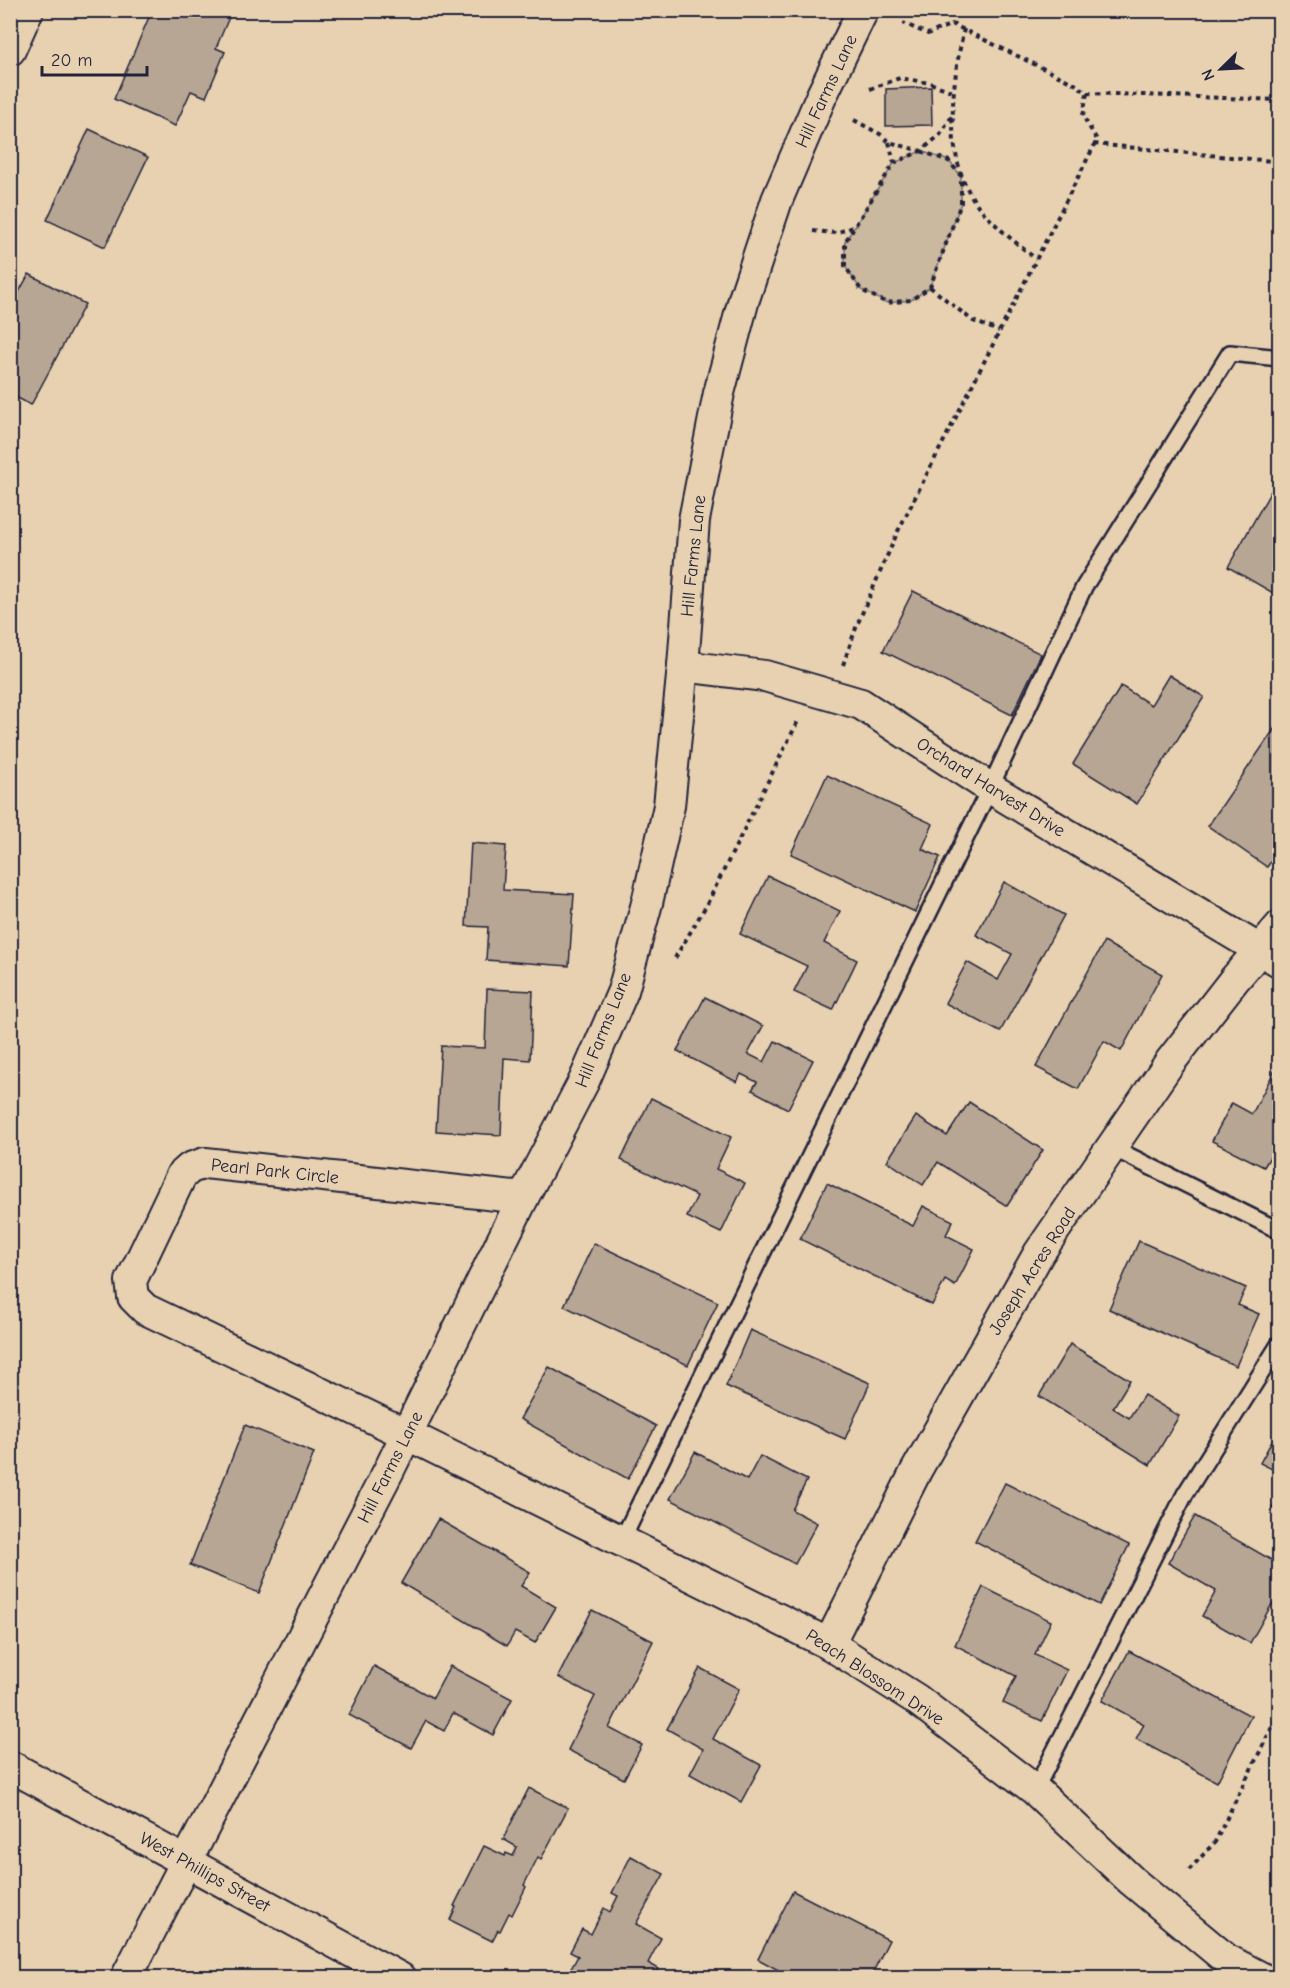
<svg xmlns="http://www.w3.org/2000/svg" width="1290" height="1988" font-family="'Comic Neue',sans-serif">
  <style>
    .green { fill: #cab89f; stroke: #766d6d; stroke-width: 1.5 }
    .building { fill: #b7a693; stroke: #22223b; stroke-width: 1.5 }
    .lines { fill: none; stroke-linecap: round; stroke-linejoin: round }
    .service-casing { stroke: #22223b; stroke-width: 20 }
    .minor-casing { stroke: #22223b; stroke-width: 34 }
    .path { stroke: #22223b; stroke-width: 4; stroke-dasharray: 4.5 4.5; stroke-linecap: butt }
    .service { stroke: #e7d1b0; stroke-width: 15 }
    .minor { stroke: #e7d1b0; stroke-width: 30 }
    .labels { text-anchor: middle; stroke-width: 4.5; stroke-linejoin: round; paint-order: stroke }
    .street-label { font-size: 18px; fill: #22223b; stroke: #e7d1b0 }
  </style>
  <rect width="100%" height="100%" fill="#e7d1b0"/>
  <filter id="ink" filterUnits="userSpaceOnUse"><feTurbulence type="fractalNoise" baseFrequency=".0167" numOctaves="2"/><feDisplacementMap in="SourceGraphic" scale="12" xChannelSelector="R" yChannelSelector="G"/><feConvolveMatrix kernelMatrix="1 2 1 2 8 2 1 2 1" color-interpolation-filters="sRGB"/></filter>
  <g filter="url(#ink)">
    <polygon class="green" points="921,151 949,161 961,176 961,203 930,287 911,300 887,303 861,290 845,266 845,242 894,163"/>
    <g class="building">
      <polygon points="152,10 219,10 230,15 216,48 225,52 206,97 191,91 175,126 114,99"/>
      <polygon points="931,87 932,125 886,126 886,89"/>
      <polygon points="89,129 148,157 105,247 47,220"/>
      <polygon points="29,274 85,304 31,405 10,394 10,308"/>
      <polygon points="1280,475 1280,597 1228,567"/>
      <polygon points="913,591 1041,654 1012,715 883,651"/>
      <polygon points="1169,675 1204,697 1137,804 1073,764 1121,686 1151,705"/>
      <polygon points="1277,725 1280,727 1280,849 1267,867 1208,826"/>
      <polygon points="827,775 933,824 922,849 940,857 915,912 791,854"/>
      <polygon points="471,843 506,846 503,890 574,894 569,966 486,960 488,927 466,926"/>
      <polygon points="768,876 840,911 824,943 857,960 833,1010 794,992 807,966 740,934"/>
      <polygon points="1004,882 1064,915 1000,1032 945,1003 967,962 998,980 1012,954 976,935"/>
      <polygon points="1104,942 1162,974 1121,1051 1104,1041 1078,1089 1036,1067"/>
      <polygon points="487,989 533,991 530,1060 504,1058 501,1135 436,1131 441,1046 485,1048"/>
      <polygon points="705,997 763,1026 748,1054 764,1062 775,1041 813,1060 788,1109 752,1090 757,1082 741,1074 737,1082 677,1051"/>
      <polygon points="1280,1060 1280,1140 1264,1167 1212,1141 1232,1103 1252,1114"/>
      <polygon points="651,1098 731,1137 716,1169 745,1183 721,1233 687,1217 697,1196 621,1160"/>
      <polygon points="969,1102 1043,1150 1007,1206 938,1162 923,1185 887,1161 916,1116 947,1136"/>
      <polygon points="827,1183 913,1226 923,1206 953,1221 946,1235 974,1249 955,1286 945,1280 932,1305 800,1239"/>
      <polygon points="1139,1241 1246,1288 1238,1305 1259,1314 1236,1366 1109,1309"/>
      <polygon points="594,1243 718,1302 688,1365 564,1306"/>
      <polygon points="750,1330 870,1383 845,1439 726,1386"/>
      <polygon points="1070,1344 1130,1380 1113,1408 1129,1418 1144,1395 1179,1416 1150,1465 1039,1396"/>
      <polygon points="549,1367 656,1426 628,1479 520,1419"/>
      <polygon points="245,1425 314,1453 259,1593 190,1565"/>
      <polygon points="1280,1426 1280,1473 1260,1463"/>
      <polygon points="695,1452 747,1480 760,1456 807,1480 792,1510 817,1523 795,1564 670,1499"/>
      <polygon points="1005,1483 1129,1545 1099,1605 975,1541"/>
      <polygon points="1280,1493 1280,1512 1272,1508"/>
      <polygon points="1195,1516 1280,1565 1280,1608 1272,1604 1250,1643 1202,1616 1216,1591 1168,1563"/>
      <polygon points="438,1519 530,1572 521,1586 556,1607 535,1643 515,1632 507,1646 401,1583"/>
      <polygon points="983,1587 1051,1621 1035,1655 1067,1670 1042,1721 1003,1703 1016,1676 955,1645"/>
      <polygon points="592,1610 653,1641 609,1728 642,1745 624,1779 568,1750 595,1696 558,1677"/>
      <polygon points="1129,1651 1251,1716 1217,1782 1136,1739 1144,1724 1102,1701"/>
      <polygon points="374,1666 433,1698 450,1666 512,1699 493,1735 453,1713 444,1731 426,1721 411,1748 349,1715"/>
      <polygon points="700,1668 739,1689 713,1739 761,1765 741,1802 690,1774 703,1749 667,1729"/>
      <polygon points="529,1788 568,1808 541,1859 538,1857 524,1885 526,1887 512,1915 509,1913 500,1931 498,1930 492,1941 450,1920 456,1907 454,1906 484,1846 505,1856 506,1853 513,1856 517,1847 503,1839"/>
      <polygon points="631,1856 664,1874 636,1924 661,1938 648,1963 659,1969 654,1978 575,1978 568,1974 578,1956 570,1952 582,1929 591,1934 604,1908 610,1912 618,1896 612,1893"/>
      <polygon points="793,1891 889,1940 870,1978 793,1978 758,1959"/>
    </g>
    <g class="lines">
      <g class="service-casing">
        <g id="service">
          <polyline points="1111,1147 1280,1231"/>
          <polyline points="622,1540 990,788 1084,587 1230,353 1280,358"/>
          <polyline points="1035,1790 1185,1494 1280,1343"/>
        </g>
      </g>
      <g class="minor-casing">
        <g id="minor">
          <polyline points="10,50 28,10"/>
          <polyline points="683,666 765,676 861,704 990,788 1280,962"/>
          <polyline points="523,1198 205,1163 190,1168 181,1176 131,1281 133,1297 145,1309 406,1434 829,1644 916,1699 1035,1790 1132,1881 1226,1959 1262,1978"/>
          <polyline points="829,1644 916,1471 1039,1253 1170,1062 1234,980 1280,926"/>
          <polyline points="10,1766 400,1978"/>
          <polyline points="126,1978 390,1468 523,1198 584,1081 623,991 647,903 669,806 683,666 694,520 719,393 744,299 777,200 821,97 863,10"/>
        </g>
      </g>
      <g class="path">
        <path d="M964 29C952 82 942 156 976 203 993 225 1015 242 1036 259"/>
        <polyline points="870,89 900,78 930,83 954,92"/>
        <polyline points="1087,93 1280,100"/>
        <polyline points="854,120 880,134 889,142 921,151 940,135 952,116"/>
        <polyline points="889,142 894,163"/>
        <polyline points="1094,144 1272,161 1280,158"/>
        <polygon points="921,151 949,161 961,176 961,203 930,287 911,300 887,303 861,290 845,266 845,242 894,163"/>
        <polyline points="813,231 836,233 853,227"/>
        <polyline points="930,287 973,321 999,331"/>
        <polyline points="843,665 857,625 898,531 1097,140 1083,116 1087,93 1075,84 952,24 928,34 903,23"/>
        <polyline points="675,958 707,904 799,719"/>
        <polyline points="1189,1870 1215,1842 1280,1711"/>
      </g>
      <use href="#service" class="service"/>
      <use href="#minor" class="minor"/>
    </g>
  </g>
  <g class="labels">
    <g class="street-label">
      <text transform="translate(826 91) rotate(-65)" y="6">Hill Farms Lane</text>
      <text transform="translate(693 556) rotate(-84)" y="6">Hill Farms Lane</text>
      <text transform="translate(991 787) rotate(32)" y="6">Orchard Harvest Drive</text>
      <text transform="translate(603 1030) rotate(-68)" y="6">Hill Farms Lane</text>
      <text transform="translate(275 1171) rotate(6)" y="6">Pearl Park Circle</text>
      <text transform="translate(1032 1271) rotate(-58)" y="6">Joseph Acres Road</text>
      <text transform="translate(390 1467) rotate(-63)" y="6">Hill Farms Lane</text>
      <text transform="translate(875 1677) rotate(33)" y="6">Peach Blossom Drive</text>
      <text transform="translate(205 1872) rotate(29)" y="6">West Phillips Street</text>
    </g>
  </g>
  <rect width="1290" height="1988" fill="none" stroke="#e7d1b0" stroke-width="36"/>
  <rect x="18" y="18" width="1254" height="1952" fill="none" stroke="#22223b" stroke-width="2" filter="url(#ink)"/>
  <g transform="translate(1221 69) rotate(246)" stroke="#e7d1b0" stroke-width="4.5" paint-order="stroke">
  <path d="M0-4.5L10 22L0 15L-10 22Z" fill="#22223b"/>
  <text y="-9" font-size="16" font-weight="bold" text-anchor="middle" fill="#22223b">N</text>
  </g>
  <path d="M42 66v9h105v-9" fill="none" stroke="#22223b" stroke-width="3"/>
  <text x="51" y="66" font-size="18" fill="#22223b" stroke="#e7d1b0" stroke-width="4.5" paint-order="stroke">20 m</text>
</svg>
